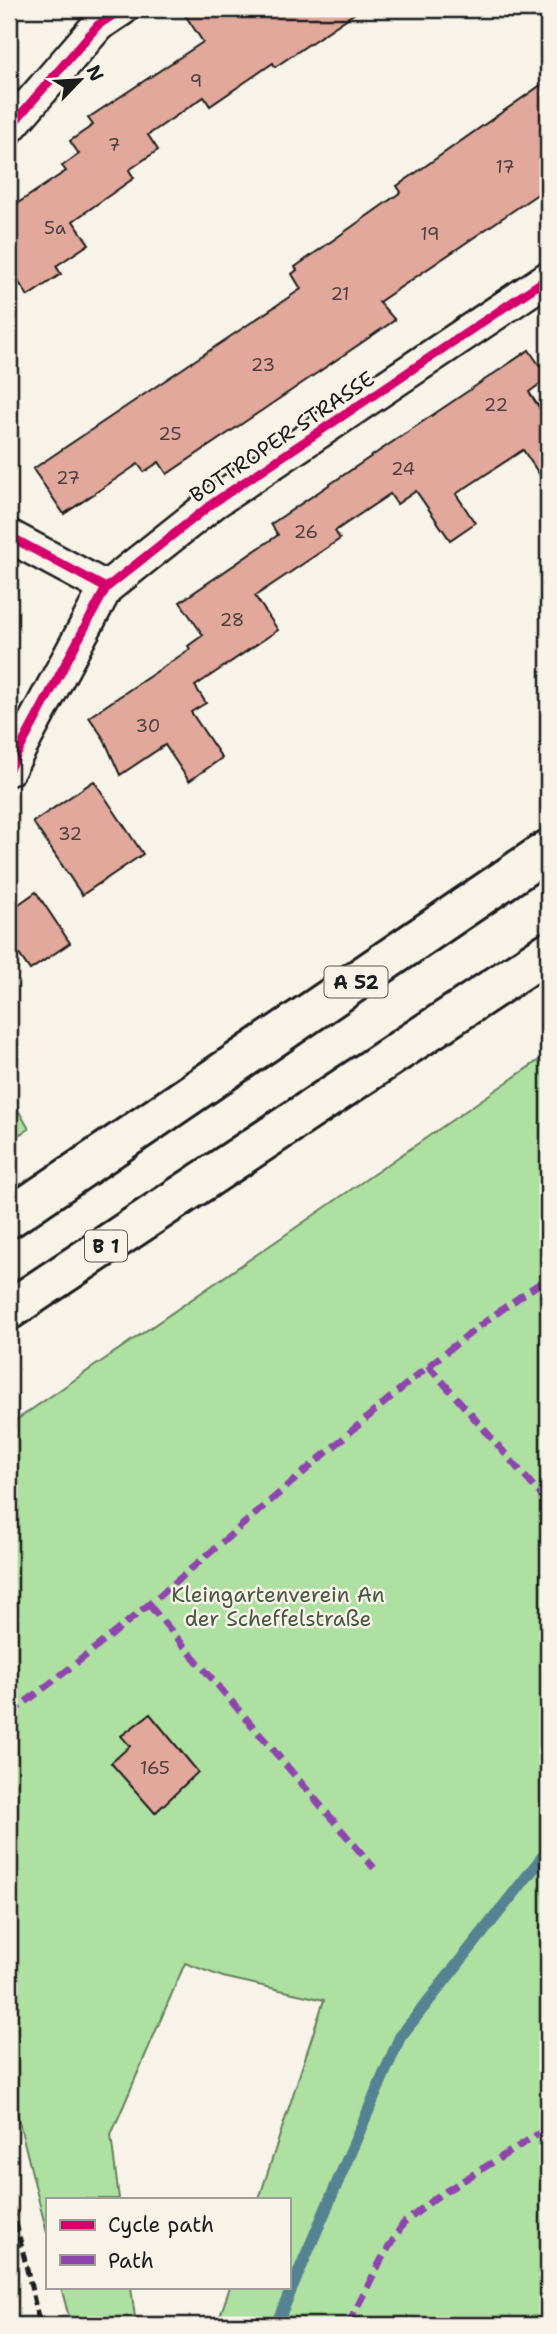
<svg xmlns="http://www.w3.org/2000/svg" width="557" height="2334" font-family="'Shantell Sans',sans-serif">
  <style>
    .green { fill: #aee0a1; stroke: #657e5e; stroke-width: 2 }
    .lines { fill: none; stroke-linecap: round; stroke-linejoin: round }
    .stream { stroke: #578391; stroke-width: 12 }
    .building { fill: #e1a89b; stroke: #1c1c1c; stroke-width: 2 }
    .street-casing { stroke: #1c1c1c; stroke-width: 37 }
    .primary-casing { stroke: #1c1c1c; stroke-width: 44 }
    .highway-casing { stroke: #1c1c1c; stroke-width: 44 }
    .path { stroke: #1c1c1c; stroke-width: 4.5; stroke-dasharray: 5 5; stroke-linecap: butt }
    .street { stroke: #f7f3e8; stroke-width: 32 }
    .primary { stroke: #f7f3e8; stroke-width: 38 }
    .highway { stroke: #f7f3e8; stroke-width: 38 }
    .rail { stroke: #1c1c1c; stroke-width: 5; stroke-dasharray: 10 5; stroke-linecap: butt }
    .quiet { stroke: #8e44ad; stroke-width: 7; stroke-dasharray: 14 7; stroke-linecap: butt }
    .cycleway-casing { stroke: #f7f3e8; stroke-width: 13 }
    .cycleway { stroke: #d6006c; stroke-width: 9 }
    .labels { text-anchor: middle; stroke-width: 5; stroke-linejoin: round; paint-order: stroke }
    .number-label { font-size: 18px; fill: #4d3f3c }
    .shield { fill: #f7f3e8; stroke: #5e5c59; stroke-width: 2 }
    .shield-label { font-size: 19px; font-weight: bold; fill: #1c1c1c }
    .street-label { font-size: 21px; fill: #1c1c1c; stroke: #f7f3e8 }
    .park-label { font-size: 21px; fill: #485744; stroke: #f7f3e8 }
  </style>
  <rect width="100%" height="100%" fill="#f7f3e8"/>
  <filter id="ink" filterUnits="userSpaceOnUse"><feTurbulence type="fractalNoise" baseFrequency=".0143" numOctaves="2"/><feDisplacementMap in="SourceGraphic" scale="14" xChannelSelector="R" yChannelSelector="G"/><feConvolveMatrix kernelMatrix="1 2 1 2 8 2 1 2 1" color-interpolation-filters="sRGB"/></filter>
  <g filter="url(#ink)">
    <g class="green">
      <polygon points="548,1054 548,2240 544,2245 548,2325 217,2325 230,2287 289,2287 289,2199 259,2199 324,2000 223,1977 185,1963 111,2135 119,2199 47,2199 47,2233 9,2082 9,1425"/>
      <polygon points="9,1094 29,1129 9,1140"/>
      <polygon points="61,2287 131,2287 136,2325 71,2325"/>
    </g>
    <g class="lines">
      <polyline class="stream" points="276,2325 400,2037 548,1850"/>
    </g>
    <g class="building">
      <polygon points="181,9 361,9 275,67 273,63 210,106 204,97 148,135 158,150 129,170 134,178 73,221 89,244 56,266 61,274 28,296 9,268 9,209 66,171 62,166 79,154 70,141 93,125 88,118 203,42"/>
      <polygon points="548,80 548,187 379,302 395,320 261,411 167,474 159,462 144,472 138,464 64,514 33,469 301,289 292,274 297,270 295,267 401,192 397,186"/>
      <polygon points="529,350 548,378 529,392 548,421 548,487 523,450 456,494 475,523 450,540 416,491 397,504 390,494 335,531 340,539 255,596 278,630 195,686 206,703 191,712 222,758 189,781 165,745 120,775 104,739 89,717 190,649 188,646 203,635 180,602 278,535 271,524"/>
      <polygon points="94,781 143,854 82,895 33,822"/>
      <polygon points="36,892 70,943 30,970 9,940 9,911"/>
      <polygon points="150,1714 198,1772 155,1813 111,1763 130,1746 121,1736"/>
    </g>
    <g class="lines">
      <g class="street-casing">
        <g id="street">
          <polyline points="9,128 98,25 122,9"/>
          <polyline points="9,536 106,588"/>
          <polyline points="9,769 106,588 213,503 548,278"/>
        </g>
      </g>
      <g class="primary-casing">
        <g id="primary">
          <polyline points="9,1218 163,1113"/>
          <polyline points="9,1310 203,1181"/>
        </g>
      </g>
      <g class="highway-casing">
        <g id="highway">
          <polyline points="163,1113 548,850"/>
          <polyline points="203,1181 548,952"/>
        </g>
      </g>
      <polyline class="path" points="430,2325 431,2324"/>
      <use href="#street" class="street"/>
      <use href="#primary" class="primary"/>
      <use href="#highway" class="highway"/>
      <polyline class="rail" points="9,2193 40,2325"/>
      <g class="quiet">
        <polyline points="428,1365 548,1503"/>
        <polyline points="149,1605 374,1868"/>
        <path d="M9 1714C122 1632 226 1538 332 1448 402 1387 471 1328 548 1278"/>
        <polyline points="348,2325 381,2260 403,2224 435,2198 548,2128"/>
      </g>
      <g class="cycleway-casing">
        <g id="cycleway">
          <polyline points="9,128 98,25 122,9"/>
          <polyline points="9,536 106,588"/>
          <polyline points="9,769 106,588 213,503 548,278"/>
        </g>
      </g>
      <use href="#cycleway" class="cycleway"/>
    </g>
  </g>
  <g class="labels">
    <g class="number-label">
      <text x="196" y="87">9</text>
      <text x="114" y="151">7</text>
      <text x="505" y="173">17</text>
      <text x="55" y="234">5a</text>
      <text x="430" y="240">19</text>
      <text x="340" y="300">21</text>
      <text x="263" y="371">23</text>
      <text x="496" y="411">22</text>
      <text x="170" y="440">25</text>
      <text x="403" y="475">24</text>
      <text x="68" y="484">27</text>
      <text x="306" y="538">26</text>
      <text x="232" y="626">28</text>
      <text x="148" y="732">30</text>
      <text x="70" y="840">32</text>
      <text x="155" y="1774">165</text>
    </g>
    <g class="shield">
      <rect x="324.5" y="966.5" width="63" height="31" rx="5"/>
      <rect x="85" y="1230.5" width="42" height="31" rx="5"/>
    </g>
    <g class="shield-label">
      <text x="356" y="989">A 52</text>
      <text x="106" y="1253">B 1</text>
    </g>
    <g class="street-label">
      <text transform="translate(282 437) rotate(-34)" y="7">BOTTROPER STRASSE</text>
    </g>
    <g class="park-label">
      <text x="278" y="1602">Kleingartenverein An<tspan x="278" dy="24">der Scheffelstraße</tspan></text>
    </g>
  </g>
  <rect width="557" height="2334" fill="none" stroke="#f7f3e8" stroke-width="35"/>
  <rect x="18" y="18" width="522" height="2299" fill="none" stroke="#1c1c1c" stroke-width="2.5" filter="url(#ink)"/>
  <rect x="46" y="2198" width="245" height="91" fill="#f7f3e8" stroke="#9f9d96" stroke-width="2"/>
  <rect x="60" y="2220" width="35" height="10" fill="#d6006c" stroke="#9f9d96" stroke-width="2"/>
  <text x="108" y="2232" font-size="21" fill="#1c1c1c">Cycle path</text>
  <rect x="60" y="2255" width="35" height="10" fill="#8e44ad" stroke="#9f9d96" stroke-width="2"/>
  <text x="108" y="2268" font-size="21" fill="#1c1c1c">Path</text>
  <g transform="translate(80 80) rotate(65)" stroke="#f7f3e8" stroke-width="5" paint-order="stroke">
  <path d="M0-5L12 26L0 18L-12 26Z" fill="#1c1c1c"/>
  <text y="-10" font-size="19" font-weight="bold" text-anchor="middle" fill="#1c1c1c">N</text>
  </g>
</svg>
